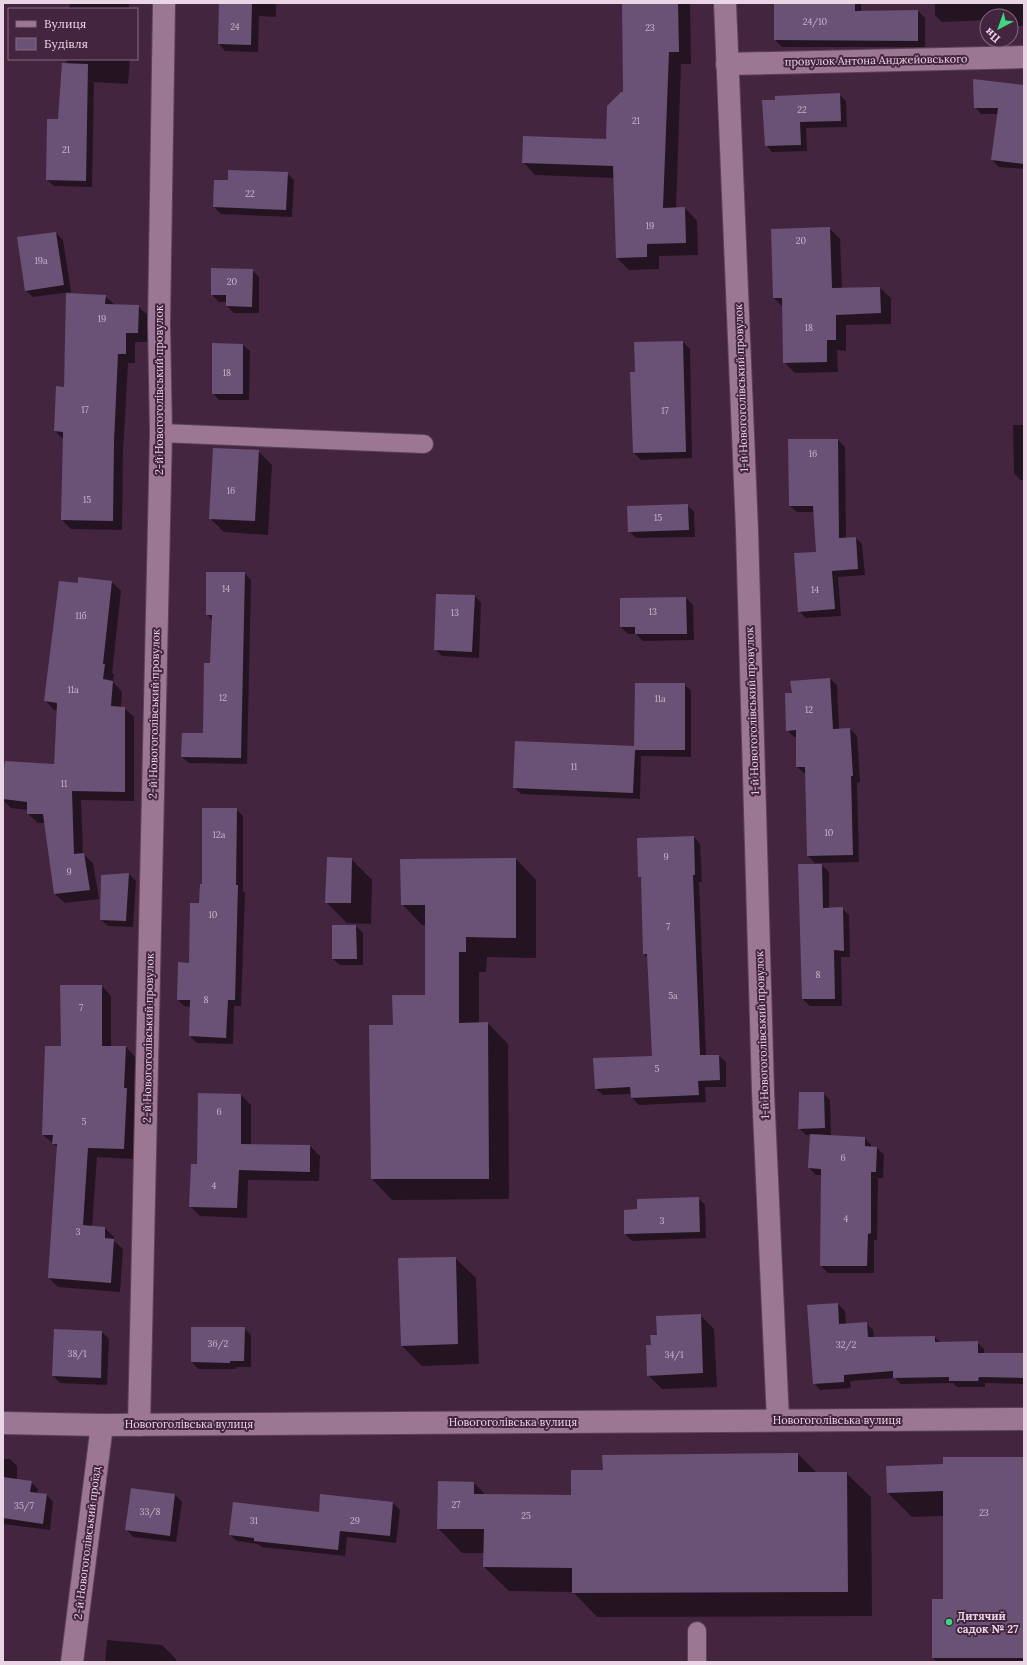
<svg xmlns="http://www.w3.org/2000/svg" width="1027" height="1665" font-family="Lora,serif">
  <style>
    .shadow { fill: #0007 }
    .building { fill: #695275 }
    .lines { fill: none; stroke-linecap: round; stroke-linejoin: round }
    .service-casing { stroke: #5c4158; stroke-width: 20 }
    .minor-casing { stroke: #5c4158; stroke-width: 24 }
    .service { stroke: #9b7794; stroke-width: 18 }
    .minor { stroke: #9b7794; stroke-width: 22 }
    .poi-dot { fill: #3cd77e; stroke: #44253f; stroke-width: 1.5 }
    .labels { text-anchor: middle; stroke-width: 4; stroke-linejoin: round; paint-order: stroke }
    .number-label { font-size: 9px; fill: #cab4c9 }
    .street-label { font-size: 11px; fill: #ead5e5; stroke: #44253f }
    .poi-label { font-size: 11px; font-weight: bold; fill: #ead5e5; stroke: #44253f; text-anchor: start }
  </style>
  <rect width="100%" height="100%" fill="#44253f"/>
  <g class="shadow">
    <polygon points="59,3 129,3 129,9 69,9 70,4"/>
    <polygon points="220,3 276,3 276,17 259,16 258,52 225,51 219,44"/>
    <polygon points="623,3 690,3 691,64 681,64 676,208 685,208 697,221 698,255 659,256 659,269 629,270 617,258 614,178 535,175 523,162 607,140 624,93"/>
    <polygon points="775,3 861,3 861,12 918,11 925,18 925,47 782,47 775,40"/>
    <polygon points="935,3 1024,3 1024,26 1011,26 1011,16 987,16 987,20 942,22 935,15"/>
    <polygon points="67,59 130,59 128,84 94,82 92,187 54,186 47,180 59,120"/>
    <polygon points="1024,86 1024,169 999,167 992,160 998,114 981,114 975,107"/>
    <polygon points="839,94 846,101 847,127 806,128 807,151 772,152 766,145"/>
    <polygon points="287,173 294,180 292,217 221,214 214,207 229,181"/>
    <polygon points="829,228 840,239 842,289 880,288 891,298 891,324 846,325 846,351 837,350 838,372 795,373 784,362 783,307 774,298"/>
    <polygon points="56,233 63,240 71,292 33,297 26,291"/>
    <polygon points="252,270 259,277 259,313 234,313 227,306 227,302 219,302 212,295"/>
    <polygon points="105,296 115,305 138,306 148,316 148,342 135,342 135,363 128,363 123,452 122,530 71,529 62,520 63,439 55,431 65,388"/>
    <polygon points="683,342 690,349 692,458 641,460 634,453 636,373"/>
    <polygon points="213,344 243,345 250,351 249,400 219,400 213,393"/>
    <polygon points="1013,425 1024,425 1024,480 1020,480 1014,473"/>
    <polygon points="838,440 845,447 846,538 856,538 862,544 865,575 838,577 841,616 806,618 799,611 817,553 815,512 797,512 790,506"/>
    <polygon points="258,451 272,465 268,535 224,532 210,518"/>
    <polygon points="687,505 694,512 695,537 636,538 629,531"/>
    <polygon points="244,573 251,580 247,764 189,763 182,757 204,734 211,664 212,620 207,614"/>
    <polygon points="112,582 121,591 112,673 114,674 113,682 122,692 121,707 124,708 134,717 134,801 81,800 83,854 93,863 99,899 65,903 55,894 45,823 38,823 28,814 28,810 11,808 3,800 3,784 54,765 57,710 54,710 45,700 78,584"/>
    <polygon points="475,596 481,603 479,658 442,656 435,649"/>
    <polygon points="686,598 693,605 694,640 643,641 636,634 628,634 621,627"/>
    <polygon points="830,679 837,685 839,729 850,729 857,736 860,782 857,783 859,862 815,863 808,856 806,773 804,773 797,767 797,737 794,737 787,730 793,694 791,682"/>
    <polygon points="684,684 691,691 691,757 641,756 640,799 521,794 514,787 635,747"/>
    <polygon points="236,809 243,816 243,891 245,893 241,1006 234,1006 233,1044 197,1043 190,1036 191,1007 184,1006 178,1000 190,964 203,885"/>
    <polygon points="694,837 700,844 702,882 699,882 706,1056 719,1056 726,1062 726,1087 705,1087 706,1102 639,1105 632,1098 632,1094 603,1095 596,1089 653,1057 648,958 644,954 642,879 639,876"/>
    <polygon points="351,859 372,880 371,924 347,923 326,902"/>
    <polygon points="516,859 536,880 536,958 487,957 486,972 479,972 479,1023 488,1023 508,1044 509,1199 392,1200 372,1179 370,1026 394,1026 426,996 426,925 422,925 402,904"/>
    <polygon points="799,865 822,865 829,872 829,909 842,908 849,915 850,957 841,957 842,1006 810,1006 803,999"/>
    <polygon points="129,874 136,881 133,927 108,926 101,920 102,876"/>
    <polygon points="356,926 363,933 363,965 340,965 333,959"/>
    <polygon points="102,986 111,996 111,1047 126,1047 135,1057 134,1096 136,1098 133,1159 97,1157 92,1227 105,1228 114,1237 114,1241 123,1249 120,1292 58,1287 49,1278 57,1147 43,1135 62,1047"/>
    <polygon points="823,1093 830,1100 831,1136 865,1138 871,1145 871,1147 877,1148 884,1155 883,1178 878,1178 877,1240 874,1240 874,1273 828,1273 821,1266 822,1175 816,1175 809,1168 811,1135 806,1135 799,1128"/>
    <polygon points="241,1095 251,1105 251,1145 310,1146 320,1156 319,1181 248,1180 247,1218 200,1216 190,1206 198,1165"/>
    <polygon points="698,1198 705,1205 706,1238 632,1241 625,1234"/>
    <polygon points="455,1258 476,1278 479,1364 422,1366 402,1346"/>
    <polygon points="838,1304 845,1311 846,1324 866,1323 873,1330 874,1338 935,1337 941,1343 977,1342 984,1349 984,1354 1024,1354 1024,1384 985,1383 985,1387 957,1387 953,1383 901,1384 895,1378 850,1381 851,1388 820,1390 814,1383 808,1306"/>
    <polygon points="700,1315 714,1329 717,1387 662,1389 648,1375 652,1346 658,1336"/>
    <polygon points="244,1328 251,1335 251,1367 236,1367 236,1369 198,1369 192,1362"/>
    <polygon points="55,1330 102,1332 109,1339 107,1385 60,1383 53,1376"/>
    <polygon points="798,1454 817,1473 846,1473 871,1497 872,1616 597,1617 573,1592 509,1591 484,1567 484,1553 462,1553 438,1528 474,1483 486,1495 572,1496 604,1471"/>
    <polygon points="1024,1458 1024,1662 937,1662 933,1658 944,1600 944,1516 912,1517 888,1493 944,1465"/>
    <polygon points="3,1459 10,1459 17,1466 17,1480 31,1482 38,1489 37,1494 47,1495 53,1502 50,1530 3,1524"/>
    <polygon points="175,1495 182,1502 176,1542 133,1537 127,1530"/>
    <polygon points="321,1496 393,1503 400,1510 396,1543 347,1537 345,1556 262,1547 258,1544 237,1541 230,1535 319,1514"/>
    <polygon points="107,1640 162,1645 176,1659 176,1662 105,1662"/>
  </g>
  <g class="building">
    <polygon points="219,3 252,3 251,45 218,44"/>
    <polygon points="622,3 678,3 679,52 669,52 663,208 685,207 686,243 647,244 647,257 616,258 613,166 522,163 523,136 606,139 607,106 621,92 623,92"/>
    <polygon points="774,3 855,3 855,11 918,10 918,41 774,40"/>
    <polygon points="62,63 88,64 86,181 46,180 47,119 58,119"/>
    <polygon points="973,79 1024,85 1024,164 991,160 998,108 974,108"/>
    <polygon points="840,93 841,121 800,122 801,145 765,146 762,100 775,100 775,96"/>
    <polygon points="228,170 288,172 286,210 213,207 214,180 228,180"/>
    <polygon points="830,227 832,288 880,287 881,313 836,315 836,340 827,340 827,362 783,363 782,298 773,298 771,229"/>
    <polygon points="56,232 64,285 25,291 17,237"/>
    <polygon points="211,268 253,269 252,307 226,306 226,295 211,295"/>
    <polygon points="66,293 106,295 105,304 139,305 138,333 126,333 126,354 118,354 114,442 113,521 61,520 63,432 54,431 56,386 64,387"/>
    <polygon points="683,341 686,452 633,453 630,372 635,372 634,342"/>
    <polygon points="212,343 243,344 243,394 212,394"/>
    <polygon points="788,439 838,439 839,538 856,537 858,569 832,571 835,609 798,612 794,553 816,552 813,506 789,506"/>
    <polygon points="213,448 259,450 255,521 209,519"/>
    <polygon points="688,504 689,530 628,532 627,506"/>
    <polygon points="206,572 245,572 241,758 181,757 182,733 203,733 204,663 210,663 212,615 206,615"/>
    <polygon points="78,577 112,581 103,664 105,664 103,679 113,681 111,706 125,707 125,792 72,791 74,854 84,853 90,890 54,894 43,814 27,814 27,802 3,799 3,776 5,761 54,764 57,703 44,701 59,581 78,583"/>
    <polygon points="436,594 475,595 472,652 434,650"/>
    <polygon points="686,597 687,634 635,634 635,627 620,627 620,598"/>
    <polygon points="830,678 833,729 850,728 853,776 851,776 853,855 807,856 805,767 796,767 796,730 786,731 785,693 792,693 790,681"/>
    <polygon points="635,683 685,683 685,750 635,750 633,793 513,788 515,741 634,746"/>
    <polygon points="202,808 237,808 236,885 238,885 235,1000 228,1000 226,1038 189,1036 190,1000 177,1000 178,962 189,963 190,903 199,903 200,884 202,884"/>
    <polygon points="694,836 695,875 693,875 700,1055 719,1055 720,1080 698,1081 699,1095 631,1098 630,1087 595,1089 593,1058 652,1056 647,954 643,954 641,877 638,877 637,838"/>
    <polygon points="327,857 352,858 351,903 325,903"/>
    <polygon points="516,858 516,938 466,937 466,952 459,952 459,1023 488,1022 489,1179 371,1179 369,1025 393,1025 392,995 425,995 425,905 401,905 400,859"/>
    <polygon points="798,864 822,864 823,908 843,907 844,951 834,950 835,999 802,999"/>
    <polygon points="129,873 126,921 100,920 101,875"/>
    <polygon points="332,925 356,925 357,959 332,959"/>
    <polygon points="60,985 102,985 102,1046 126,1046 124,1088 127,1088 124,1149 88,1148 83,1225 105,1227 105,1238 114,1239 111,1283 48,1278 57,1144 52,1144 53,1135 42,1135 45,1046 61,1046"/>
    <polygon points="799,1092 824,1092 825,1128 798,1129"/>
    <polygon points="198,1093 241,1094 241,1144 310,1145 310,1172 239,1170 237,1208 189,1207 191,1164 197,1164"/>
    <polygon points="810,1134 865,1137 865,1146 877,1147 876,1172 871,1172 871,1233 868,1234 867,1266 820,1266 821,1169 808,1168"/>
    <polygon points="699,1197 700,1232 624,1234 624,1210 637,1209 637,1199"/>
    <polygon points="456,1257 458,1344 401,1346 398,1258"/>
    <polygon points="838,1303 839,1324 867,1322 868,1337 935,1336 935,1342 978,1341 978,1353 1024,1353 1024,1378 979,1377 978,1381 949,1381 949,1377 893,1378 893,1371 844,1375 844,1382 813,1384 807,1305"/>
    <polygon points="701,1314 703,1373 647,1376 646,1345 651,1345 650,1335 657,1335 656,1316"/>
    <polygon points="191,1327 245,1327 244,1361 230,1361 230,1363 191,1362"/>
    <polygon points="54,1329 102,1331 101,1378 52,1376"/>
    <polygon points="798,1453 798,1472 847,1472 848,1592 572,1593 572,1568 483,1567 484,1529 437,1529 438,1481 474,1482 474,1494 571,1495 571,1470 603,1470 602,1455"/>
    <polygon points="943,1457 1024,1457 1024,1658 932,1658 932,1599 943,1599 943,1491 887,1493 886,1466 943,1464"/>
    <polygon points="3,1477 32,1481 30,1492 47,1494 43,1524 3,1518"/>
    <polygon points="131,1488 175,1494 170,1536 125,1530"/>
    <polygon points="320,1494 393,1502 390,1536 340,1531 338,1550 254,1541 254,1538 229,1535 233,1502 319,1512"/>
  </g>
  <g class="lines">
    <g class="service-casing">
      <g id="service">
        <polyline points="161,433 424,444"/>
        <polyline points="697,1662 697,1631"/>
      </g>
    </g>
    <g class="minor-casing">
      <g id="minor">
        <polyline points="725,3 747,530 763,1091 778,1420"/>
        <polyline points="727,64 1024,57"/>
        <polyline points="3,1423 102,1425 1024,1419"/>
        <polyline points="139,1425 161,433 159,324 164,3"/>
        <polyline points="72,1662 102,1425"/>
      </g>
    </g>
    <use href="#service" class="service"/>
    <use href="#minor" class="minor"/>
  </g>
  <circle class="poi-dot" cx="949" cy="1622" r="4"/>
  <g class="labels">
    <g class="number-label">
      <text x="815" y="25">24/10</text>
      <text x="235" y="30">24</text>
      <text x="650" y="31">23</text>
      <text x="802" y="113">22</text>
      <text x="636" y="124">21</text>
      <text x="66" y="153">21</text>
      <text x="250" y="197">22</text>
      <text x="650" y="229">19</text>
      <text x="801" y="244">20</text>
      <text x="41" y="264">19а</text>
      <text x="232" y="285">20</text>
      <text x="102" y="322">19</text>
      <text x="809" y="331">18</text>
      <text x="227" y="376">18</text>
      <text x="85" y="413">17</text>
      <text x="665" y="414">17</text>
      <text x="813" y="457">16</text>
      <text x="231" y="494">16</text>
      <text x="87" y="503">15</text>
      <text x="658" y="521">15</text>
      <text x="226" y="592">14</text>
      <text x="815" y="593">14</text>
      <text x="653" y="615">13</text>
      <text x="455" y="616">13</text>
      <text x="81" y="619">11б</text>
      <text x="73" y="693">11а</text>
      <text x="223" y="701">12</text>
      <text x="660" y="702">11а</text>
      <text x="809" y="713">12</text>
      <text x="574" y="770">11</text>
      <text x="64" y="787">11</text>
      <text x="829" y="836">10</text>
      <text x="219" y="838">12а</text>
      <text x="666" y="860">9</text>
      <text x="69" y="875">9</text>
      <text x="213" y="918">10</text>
      <text x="668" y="930">7</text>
      <text x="818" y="978">8</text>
      <text x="673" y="999">5а</text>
      <text x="206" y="1003">8</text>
      <text x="81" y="1011">7</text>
      <text x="657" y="1072">5</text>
      <text x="219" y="1115">6</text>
      <text x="84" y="1125">5</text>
      <text x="843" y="1161">6</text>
      <text x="214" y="1189">4</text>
      <text x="846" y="1222">4</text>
      <text x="662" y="1224">3</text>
      <text x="78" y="1235">3</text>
      <text x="218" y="1347">36/2</text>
      <text x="846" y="1348">32/2</text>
      <text x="77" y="1357">38/1</text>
      <text x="674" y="1358">34/1</text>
      <text x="456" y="1508">27</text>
      <text x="24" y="1509">35/7</text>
      <text x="150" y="1515">33/8</text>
      <text x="984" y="1516">23</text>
      <text x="526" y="1519">25</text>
      <text x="254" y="1524">31</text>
      <text x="355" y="1524">29</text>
    </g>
    <g class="street-label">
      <text transform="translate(876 60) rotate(-1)" y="4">провулок Антона Анджейовського</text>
      <text transform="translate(741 388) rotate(-92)" y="4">1-й Новогоголівський провулок</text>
      <text transform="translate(159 390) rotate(-90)" y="4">2-й Новогоголівський провулок</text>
      <text transform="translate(752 711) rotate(-92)" y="4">1-й Новогоголівський провулок</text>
      <text transform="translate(154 714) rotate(-89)" y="4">2-й Новогоголівський провулок</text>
      <text transform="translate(762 1035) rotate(-92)" y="4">1-й Новогоголівський провулок</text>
      <text transform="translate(148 1038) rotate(-89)" y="4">2-й Новогоголівський провулок</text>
      <text x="837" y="1424">Новогоголівська вулиця</text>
      <text x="513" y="1426">Новогоголівська вулиця</text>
      <text x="189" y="1428">Новогоголівська вулиця</text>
      <text transform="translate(87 1543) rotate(-83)" y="4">2-й Новогоголівський проїзд</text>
    </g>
    <g class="poi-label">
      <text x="957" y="1620">Дитячий<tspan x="957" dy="13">садок № 27</tspan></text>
    </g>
  </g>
  <rect width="1027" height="1665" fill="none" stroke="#ead5e5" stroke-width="8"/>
  <rect x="8" y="8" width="130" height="52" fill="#44253f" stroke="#866b81"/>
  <rect x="16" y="21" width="20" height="6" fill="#9b7794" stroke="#866b81"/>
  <text x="44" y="28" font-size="12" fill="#ead5e5">Вулиця</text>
  <rect x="16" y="38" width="20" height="12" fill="#695275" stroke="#866b81"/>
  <text x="44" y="48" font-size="12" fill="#ead5e5">Будівля</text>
  <g transform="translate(999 28) rotate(221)"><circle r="19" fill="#44253f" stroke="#866b81"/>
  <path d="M0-3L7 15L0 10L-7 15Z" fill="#3cd77e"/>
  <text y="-6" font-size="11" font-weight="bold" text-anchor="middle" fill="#ead5e5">Пн</text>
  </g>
</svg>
